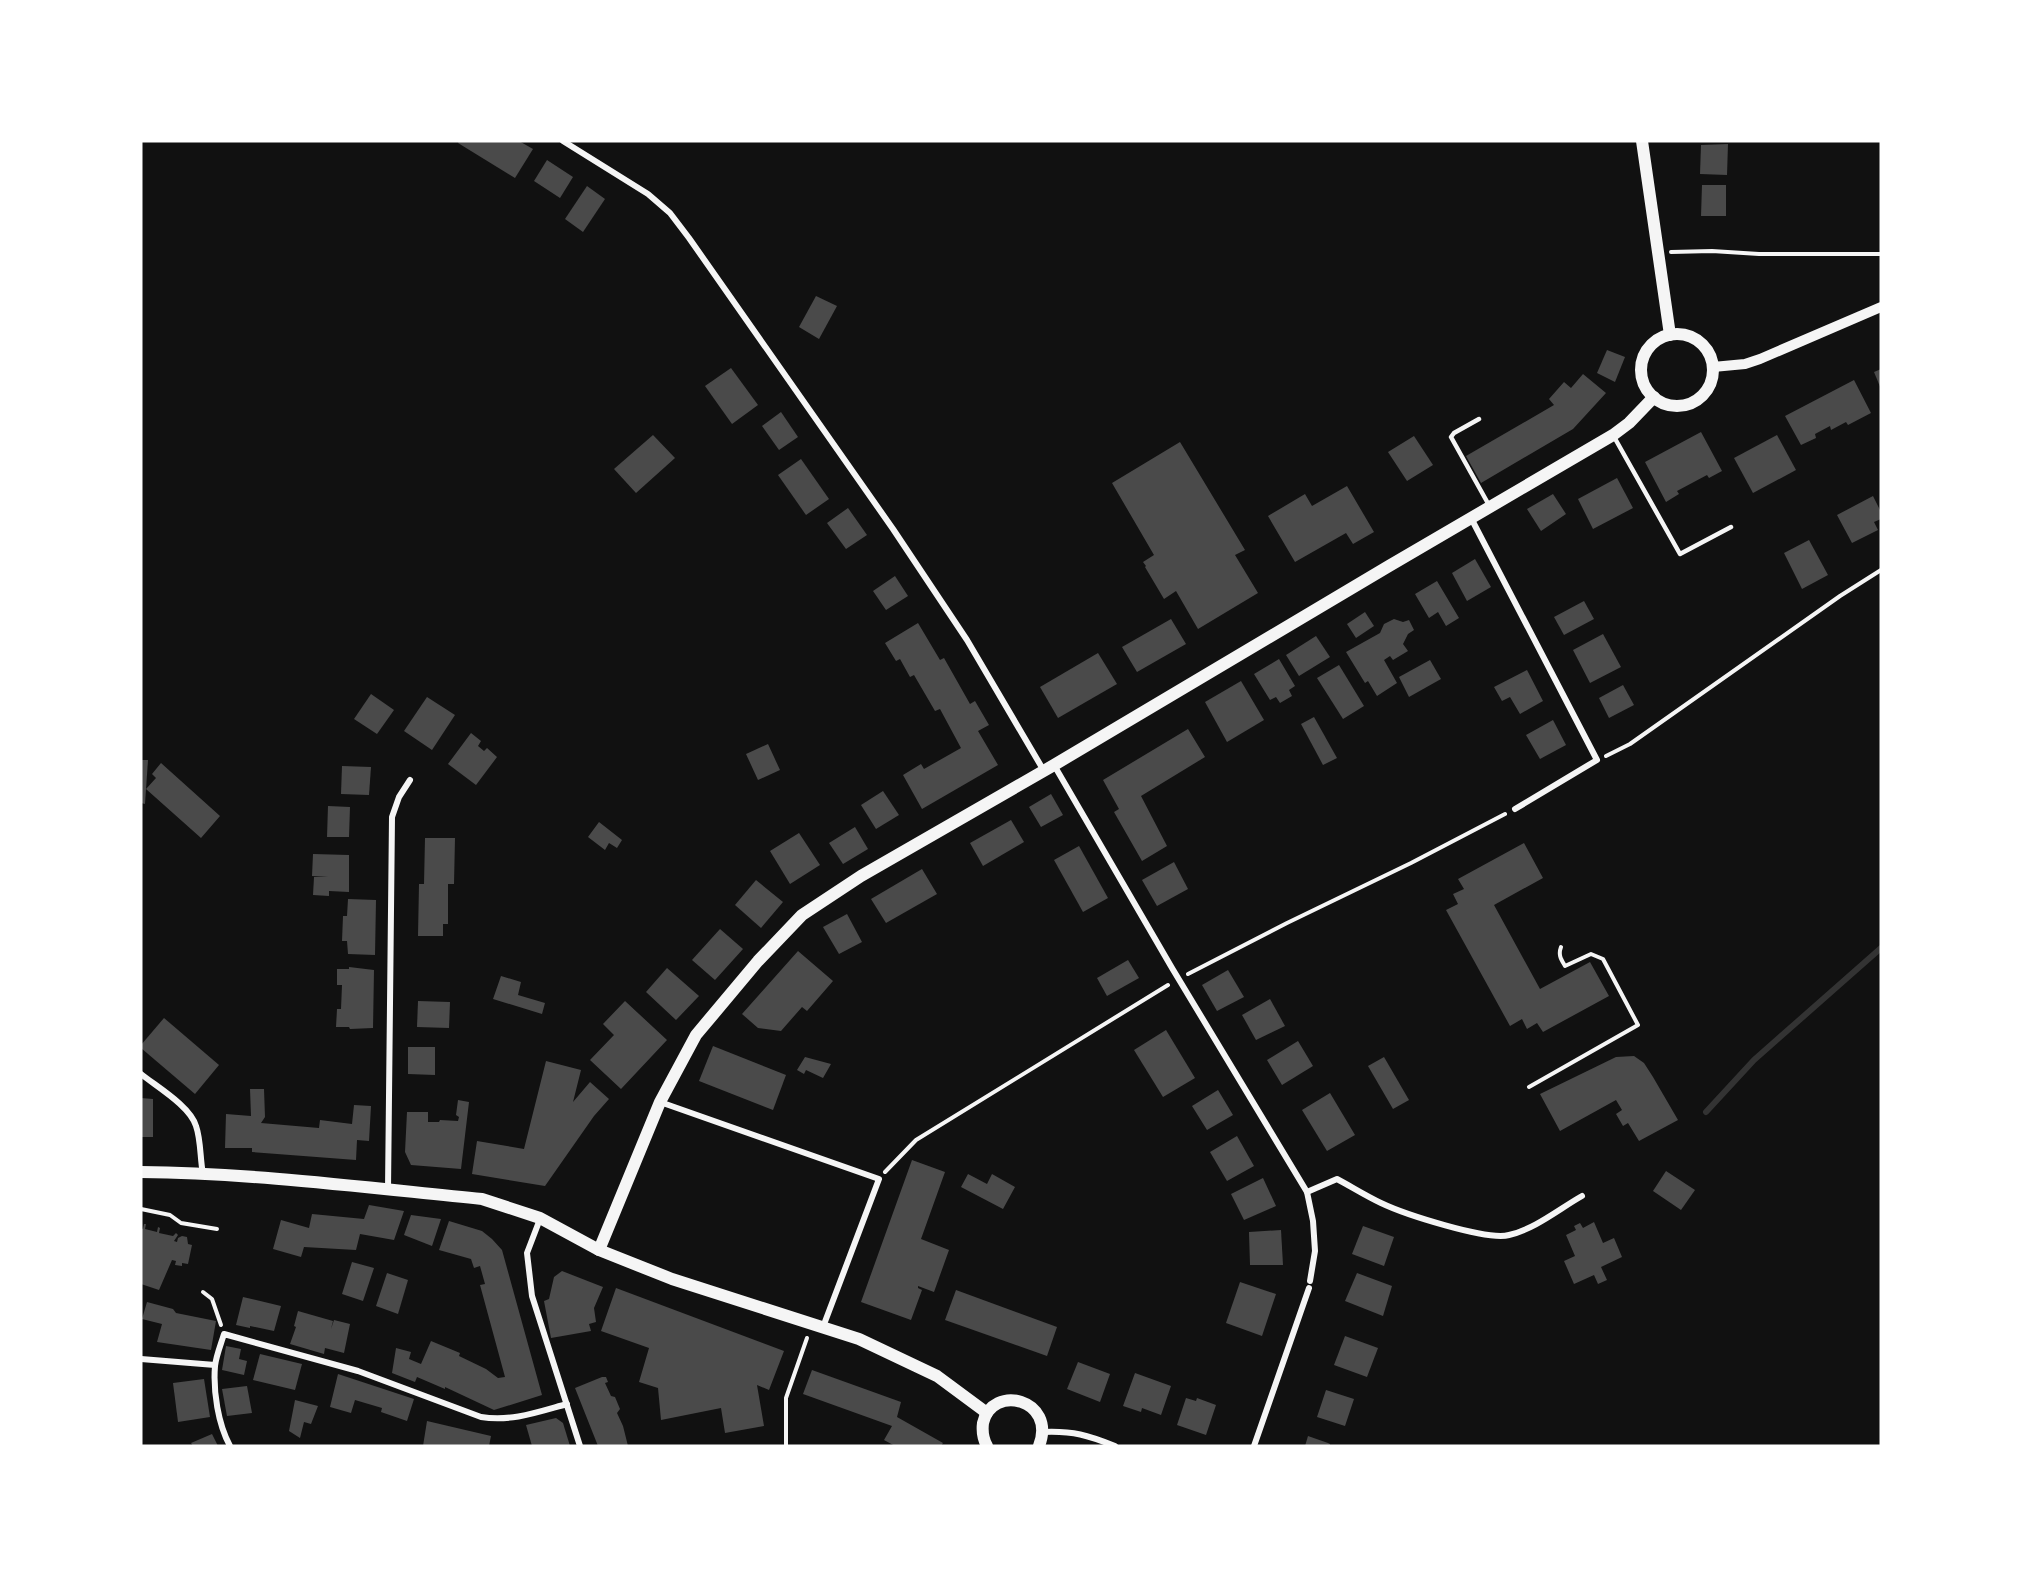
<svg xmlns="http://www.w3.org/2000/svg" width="2022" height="1587" font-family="'PT Sans',sans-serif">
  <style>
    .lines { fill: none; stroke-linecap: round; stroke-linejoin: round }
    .stream { stroke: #333; stroke-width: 6 }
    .building { fill: #4a4a4a }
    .path { stroke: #f5f5f5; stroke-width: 4 }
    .service { stroke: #f5f5f5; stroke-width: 4.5 }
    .minor { stroke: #f5f5f5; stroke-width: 6 }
    .tertiary { stroke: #f5f5f5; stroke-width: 10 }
    .secondary { stroke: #f5f5f5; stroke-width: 12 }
  </style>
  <rect width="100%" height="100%" fill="#111"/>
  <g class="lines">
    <polyline class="stream" points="1706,1112 1754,1060 1881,948"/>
  </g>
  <g class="building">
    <polygon points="459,141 519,141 533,149 515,178 458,143"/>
    <polygon points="1728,144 1727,175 1700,174 1701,145"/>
    <polygon points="547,160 573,177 560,198 534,181"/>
    <polygon points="1702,185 1726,185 1726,216 1701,216"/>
    <polygon points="587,186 605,199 583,232 565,219"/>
    <polygon points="816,296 837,306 819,339 799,327"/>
    <polygon points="1607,350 1625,357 1615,382 1597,373"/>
    <polygon points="731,368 758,405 732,424 705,386"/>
    <polygon points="1881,369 1881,389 1874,372"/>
    <polygon points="1583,374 1606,393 1573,429 1481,483 1466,456 1554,405 1549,399 1564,382 1571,388"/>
    <polygon points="1854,380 1871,413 1848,425 1846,422 1831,430 1830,426 1815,434 1816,438 1801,445 1785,416"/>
    <polygon points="781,412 798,437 779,450 762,426"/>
    <polygon points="1701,432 1722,471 1709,478 1707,475 1677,491 1679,494 1666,502 1645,462"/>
    <polygon points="653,435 675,458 636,493 614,469"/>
    <polygon points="1777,435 1796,470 1753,493 1734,458"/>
    <polygon points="1414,436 1433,465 1407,481 1388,452"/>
    <polygon points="1180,442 1245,550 1235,555 1258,593 1198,629 1176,591 1164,599 1145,567 1146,566 1143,562 1154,555 1112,483"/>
    <polygon points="801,459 829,499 806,515 778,475"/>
    <polygon points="1617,478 1633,508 1593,529 1578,499"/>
    <polygon points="1347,486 1374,532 1353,544 1346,533 1295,562 1268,516 1305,494 1312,506"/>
    <polygon points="1553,494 1566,514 1541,531 1527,509"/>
    <polygon points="1873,496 1881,512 1881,519 1874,522 1878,530 1852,543 1837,515"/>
    <polygon points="848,508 867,535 846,549 827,523"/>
    <polygon points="1809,540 1828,575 1802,589 1784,553"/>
    <polygon points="1475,559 1491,587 1467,601 1452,573"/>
    <polygon points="895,576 908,596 886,610 873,591"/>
    <polygon points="1437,581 1459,618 1446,626 1438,612 1429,618 1415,594"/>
    <polygon points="1584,601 1594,619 1564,635 1554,617"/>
    <polygon points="1365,612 1374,626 1356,638 1347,624"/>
    <polygon points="1171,619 1186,644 1137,672 1122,647"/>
    <polygon points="1394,619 1403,622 1409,620 1414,630 1408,634 1403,644 1408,651 1393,660 1390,656 1384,660 1397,683 1377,696 1368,681 1365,683 1346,652 1380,633 1384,624"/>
    <polygon points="918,623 940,660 944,658 970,704 975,701 989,725 978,731 998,765 922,809 903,775 921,764 924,769 961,748 940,709 935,711 914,675 910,677 900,659 896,661 885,643"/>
    <polygon points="1603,634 1621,667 1590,683 1573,650"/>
    <polygon points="1316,636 1330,657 1299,676 1286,655"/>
    <polygon points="1098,653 1117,684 1058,718 1040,687"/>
    <polygon points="1279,659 1295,686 1289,690 1292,696 1280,703 1276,697 1270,700 1254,674"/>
    <polygon points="1430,660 1441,679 1409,697 1399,677"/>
    <polygon points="1339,665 1364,706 1343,719 1317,678"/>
    <polygon points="1527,670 1543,701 1520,714 1510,697 1502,701 1494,687"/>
    <polygon points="1241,681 1264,720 1227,742 1205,702"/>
    <polygon points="1623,685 1634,705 1609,718 1599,698"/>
    <polygon points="371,694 394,710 377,734 354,719"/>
    <polygon points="427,697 455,715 432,750 404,731"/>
    <polygon points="1314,717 1337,758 1323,765 1301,724"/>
    <polygon points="1553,720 1566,745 1540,759 1526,735"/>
    <polygon points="1188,729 1205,757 1141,796 1167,846 1142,861 1114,812 1119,809 1103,780"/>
    <polygon points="471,733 481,741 478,746 484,751 487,748 497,757 476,785 448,764"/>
    <polygon points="768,744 780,770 758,780 746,754"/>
    <polygon points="141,760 148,760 145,804 141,803"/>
    <polygon points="161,763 220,816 201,838 146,789 156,778 152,774"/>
    <polygon points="342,766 371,767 369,795 341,794"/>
    <polygon points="883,791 899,815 876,829 861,805"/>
    <polygon points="1051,794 1063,815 1041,827 1029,807"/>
    <polygon points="328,806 350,807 349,837 327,837"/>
    <polygon points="1011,820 1024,842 983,866 970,843"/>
    <polygon points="599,822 622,840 617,848 609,843 605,850 588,837"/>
    <polygon points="855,827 868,849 843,864 829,843"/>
    <polygon points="799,833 820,865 790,884 770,851"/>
    <polygon points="425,838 455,838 454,884 448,884 448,924 443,924 443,936 418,936 419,884 424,884"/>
    <polygon points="1524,843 1543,878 1494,905 1540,989 1590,962 1609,996 1543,1032 1537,1023 1527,1029 1522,1019 1510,1026 1446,910 1458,904 1453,894 1464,889 1458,879"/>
    <polygon points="1079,846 1108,898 1083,912 1054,860"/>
    <polygon points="313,854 349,855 349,892 329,891 329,896 313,895 314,877 328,877 312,876"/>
    <polygon points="1174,862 1188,889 1157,906 1142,880"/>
    <polygon points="922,869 937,894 886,923 871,899"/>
    <polygon points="756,880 783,902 761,928 735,905"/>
    <polygon points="348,899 376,900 375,955 348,954 347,941 342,941 343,916 347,916"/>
    <polygon points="847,914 862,942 839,954 823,927"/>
    <polygon points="720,929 743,949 715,980 692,960"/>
    <polygon points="798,951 833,981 807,1011 802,1007 781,1031 758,1028 742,1014"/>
    <polygon points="1128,960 1139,978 1107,996 1097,978"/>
    <polygon points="349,967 374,970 373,1028 350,1029 349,1027 336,1027 337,1009 341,1009 342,985 337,985 337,969 349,969"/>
    <polygon points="667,968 699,996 676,1020 646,992"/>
    <polygon points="1228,970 1244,997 1217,1011 1202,985"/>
    <polygon points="501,976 521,982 518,995 545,1003 542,1014 493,999"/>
    <polygon points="1270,999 1285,1026 1256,1040 1242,1015"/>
    <polygon points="418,1001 450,1002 449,1028 417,1027"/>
    <polygon points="625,1001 667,1040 621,1089 590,1060 614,1035 603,1024"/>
    <polygon points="164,1018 219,1065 195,1094 141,1048 141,1045"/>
    <polygon points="1166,1030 1195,1078 1163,1097 1134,1050"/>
    <polygon points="1298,1041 1313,1066 1282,1085 1267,1060"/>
    <polygon points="713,1046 786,1075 773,1110 699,1081"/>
    <polygon points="408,1047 435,1047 435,1075 408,1074"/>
    <polygon points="1634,1056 1644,1063 1653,1077 1678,1120 1639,1141 1628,1123 1623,1126 1616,1114 1622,1110 1616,1100 1560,1131 1540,1094 1616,1057"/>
    <polygon points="805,1057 831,1064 823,1078 806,1070 804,1074 797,1070"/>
    <polygon points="1384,1057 1409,1100 1393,1109 1368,1066"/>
    <polygon points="546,1061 581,1070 573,1102 590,1082 609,1099 594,1116 545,1186 472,1174 477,1141 524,1149"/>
    <polygon points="250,1089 264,1089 265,1117 261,1123 319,1128 320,1120 352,1124 354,1105 371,1106 369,1141 357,1140 356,1160 252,1152 252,1148 225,1148 226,1114 251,1116"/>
    <polygon points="1218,1090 1233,1115 1207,1130 1192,1106"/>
    <polygon points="1330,1093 1355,1135 1327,1151 1302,1110"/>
    <polygon points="141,1098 153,1099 153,1137 141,1137"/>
    <polygon points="458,1100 469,1102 461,1169 411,1165 405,1152 407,1112 428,1112 428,1122 439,1122 440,1120 458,1121 459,1117 456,1115"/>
    <polygon points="1237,1136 1254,1166 1227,1181 1210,1152"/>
    <polygon points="912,1160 945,1172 921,1239 949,1250 934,1292 918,1286 918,1288 922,1290 911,1320 861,1302"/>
    <polygon points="1666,1171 1695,1190 1681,1210 1653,1191"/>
    <polygon points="968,1174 987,1184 992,1174 1015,1187 1003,1209 961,1187"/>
    <polygon points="1263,1178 1276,1206 1244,1220 1231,1194"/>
    <polygon points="369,1205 404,1211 394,1240 360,1234 356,1250 304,1247 301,1257 273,1249 281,1220 309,1228 312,1214 364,1219"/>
    <polygon points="411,1215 441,1219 432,1246 404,1235"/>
    <polygon points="449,1221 482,1231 492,1239 502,1250 542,1395 494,1410 445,1387 445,1389 417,1377 415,1382 392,1373 396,1348 411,1352 409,1359 421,1364 431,1341 460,1353 459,1356 486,1369 498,1378 505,1377 480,1285 485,1284 480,1266 474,1268 471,1259 439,1250"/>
    <polygon points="1594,1222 1603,1243 1614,1238 1622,1257 1601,1267 1607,1280 1598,1284 1594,1275 1574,1284 1564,1261 1575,1256 1566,1235 1576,1230 1574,1226 1580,1223 1583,1228"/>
    <polygon points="144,1224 146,1224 145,1229 157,1232 158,1227 160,1228 159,1233 173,1236 176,1233 178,1235 174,1241 177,1242 178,1238 182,1236 187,1237 188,1244 192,1245 188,1264 182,1263 182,1266 175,1265 176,1261 172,1260 159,1290 141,1284 141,1228 143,1229"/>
    <polygon points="1363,1226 1394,1237 1384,1266 1352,1254"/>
    <polygon points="1281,1230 1283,1265 1250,1265 1249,1232"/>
    <polygon points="352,1262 374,1268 363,1301 342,1294"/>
    <polygon points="562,1271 603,1287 594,1308 596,1322 589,1324 591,1331 551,1338 544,1301 549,1299 554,1277"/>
    <polygon points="387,1273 408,1280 398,1314 376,1306"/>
    <polygon points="1357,1273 1392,1286 1383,1316 1345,1301"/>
    <polygon points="1240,1282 1276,1294 1262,1336 1226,1323"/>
    <polygon points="616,1288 784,1351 769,1390 757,1385 764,1426 725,1433 721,1408 661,1420 658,1388 639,1382 649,1348 601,1331"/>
    <polygon points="956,1290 1057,1327 1047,1356 945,1320"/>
    <polygon points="243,1297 281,1306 274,1331 250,1326 250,1328 236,1325"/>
    <polygon points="147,1302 173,1309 176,1313 216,1321 211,1350 157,1342 162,1324 142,1319"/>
    <polygon points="298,1311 333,1321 331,1329 334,1320 350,1324 344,1353 325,1348 324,1354 290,1344 296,1327 294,1326"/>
    <polygon points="1345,1336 1378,1348 1367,1377 1334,1365"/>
    <polygon points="226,1346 241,1349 239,1359 247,1361 244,1375 222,1370"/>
    <polygon points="260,1354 302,1364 295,1390 253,1380"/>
    <polygon points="1078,1362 1110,1374 1100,1402 1067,1389"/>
    <polygon points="812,1370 901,1402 897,1417 943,1443 941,1446 895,1446 884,1440 892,1426 803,1394"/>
    <polygon points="1135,1373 1171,1386 1161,1415 1142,1408 1141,1412 1123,1406"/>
    <polygon points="338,1374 414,1399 407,1421 381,1412 382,1408 355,1400 351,1413 330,1407"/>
    <polygon points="602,1377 606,1377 608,1382 605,1383 611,1396 615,1397 620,1409 617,1413 623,1426 628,1446 598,1446 575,1388"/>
    <polygon points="204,1379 210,1417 178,1422 173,1383"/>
    <polygon points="247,1386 252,1413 227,1416 222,1389"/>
    <polygon points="1326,1390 1354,1399 1345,1426 1317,1417"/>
    <polygon points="1186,1398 1196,1401 1197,1398 1216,1405 1206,1435 1177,1425"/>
    <polygon points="295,1400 318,1406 311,1424 304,1422 300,1438 289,1431"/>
    <polygon points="556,1418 563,1423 570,1446 532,1446 526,1425"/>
    <polygon points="427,1421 491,1436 489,1446 423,1446"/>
    <polygon points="212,1434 218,1446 193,1446 191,1443"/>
    <polygon points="1308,1436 1328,1443 1330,1444 1330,1446 1305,1446"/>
  </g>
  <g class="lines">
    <g class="path">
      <polyline points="1671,252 1712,251 1759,254 1881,254"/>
      <polyline points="1606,756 1630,744 1840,596 1881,570"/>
      <polyline points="1188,974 1287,923 1411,863 1505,814"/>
      <path d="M1529 1087 1638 1025 1603 959 1591 954 1565 966C1561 959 1558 955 1561 947"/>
      <polyline points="885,1172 916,1140 1168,985"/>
      <polyline points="141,1209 170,1215 181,1223 217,1229"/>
      <polyline points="203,1292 212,1299 221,1325"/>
      <polyline points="786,1446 786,1398 807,1338"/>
    </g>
    <g class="service">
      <polyline points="1479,419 1454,433 1451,437 1490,507"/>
      <polyline points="1613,435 1680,554 1731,527"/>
    </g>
    <g class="minor">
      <polyline points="563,141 648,194 670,213 689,238 893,529 967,640 1044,771"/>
      <polyline points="1471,518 1597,760 1515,809"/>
      <polyline points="1054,765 1172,968 1307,1192 1313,1221 1315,1251 1310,1281"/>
      <path d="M141 1074C157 1087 190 1106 196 1126 201 1140 200 1159 203 1174"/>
      <polyline points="660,1102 879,1179 823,1327"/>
      <polyline points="388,1190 392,817 399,797 410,780"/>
      <path d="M1307 1192 1337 1179C1352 1187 1366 1196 1381 1203 1404 1214 1487 1241 1509 1235 1535 1229 1559 1209 1582 1196"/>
      <polyline points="540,1219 527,1253 532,1296 580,1446"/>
      <polyline points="141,1359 215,1365"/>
      <path d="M1044 1432C1074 1431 1087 1435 1115 1446"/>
      <path d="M230 1446C218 1424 213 1391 215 1366 216 1356 221 1344 224 1334L358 1371 481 1417C511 1422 538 1412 567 1404"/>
      <polyline points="1254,1446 1309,1288"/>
    </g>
    <polyline class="tertiary" points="1713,367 1745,364 1760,359 1881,307"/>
    <g class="secondary">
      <polyline points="1642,141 1670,335"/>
      <circle cx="1677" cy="370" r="36"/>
      <path d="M141 1172C253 1173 370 1188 482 1199L540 1218 599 1250 672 1279 859 1339 937 1376 987 1413"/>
      <polyline points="599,1250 660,1102 696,1035 758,961 802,915 861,876 1054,765 1389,566 1613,435 1629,423 1654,397"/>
      <path d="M987 1446C983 1439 982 1431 983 1423 992 1383 1057 1399 1039 1446"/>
    </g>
  </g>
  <rect width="2022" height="1587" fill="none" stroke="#ffffff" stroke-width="285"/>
</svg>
